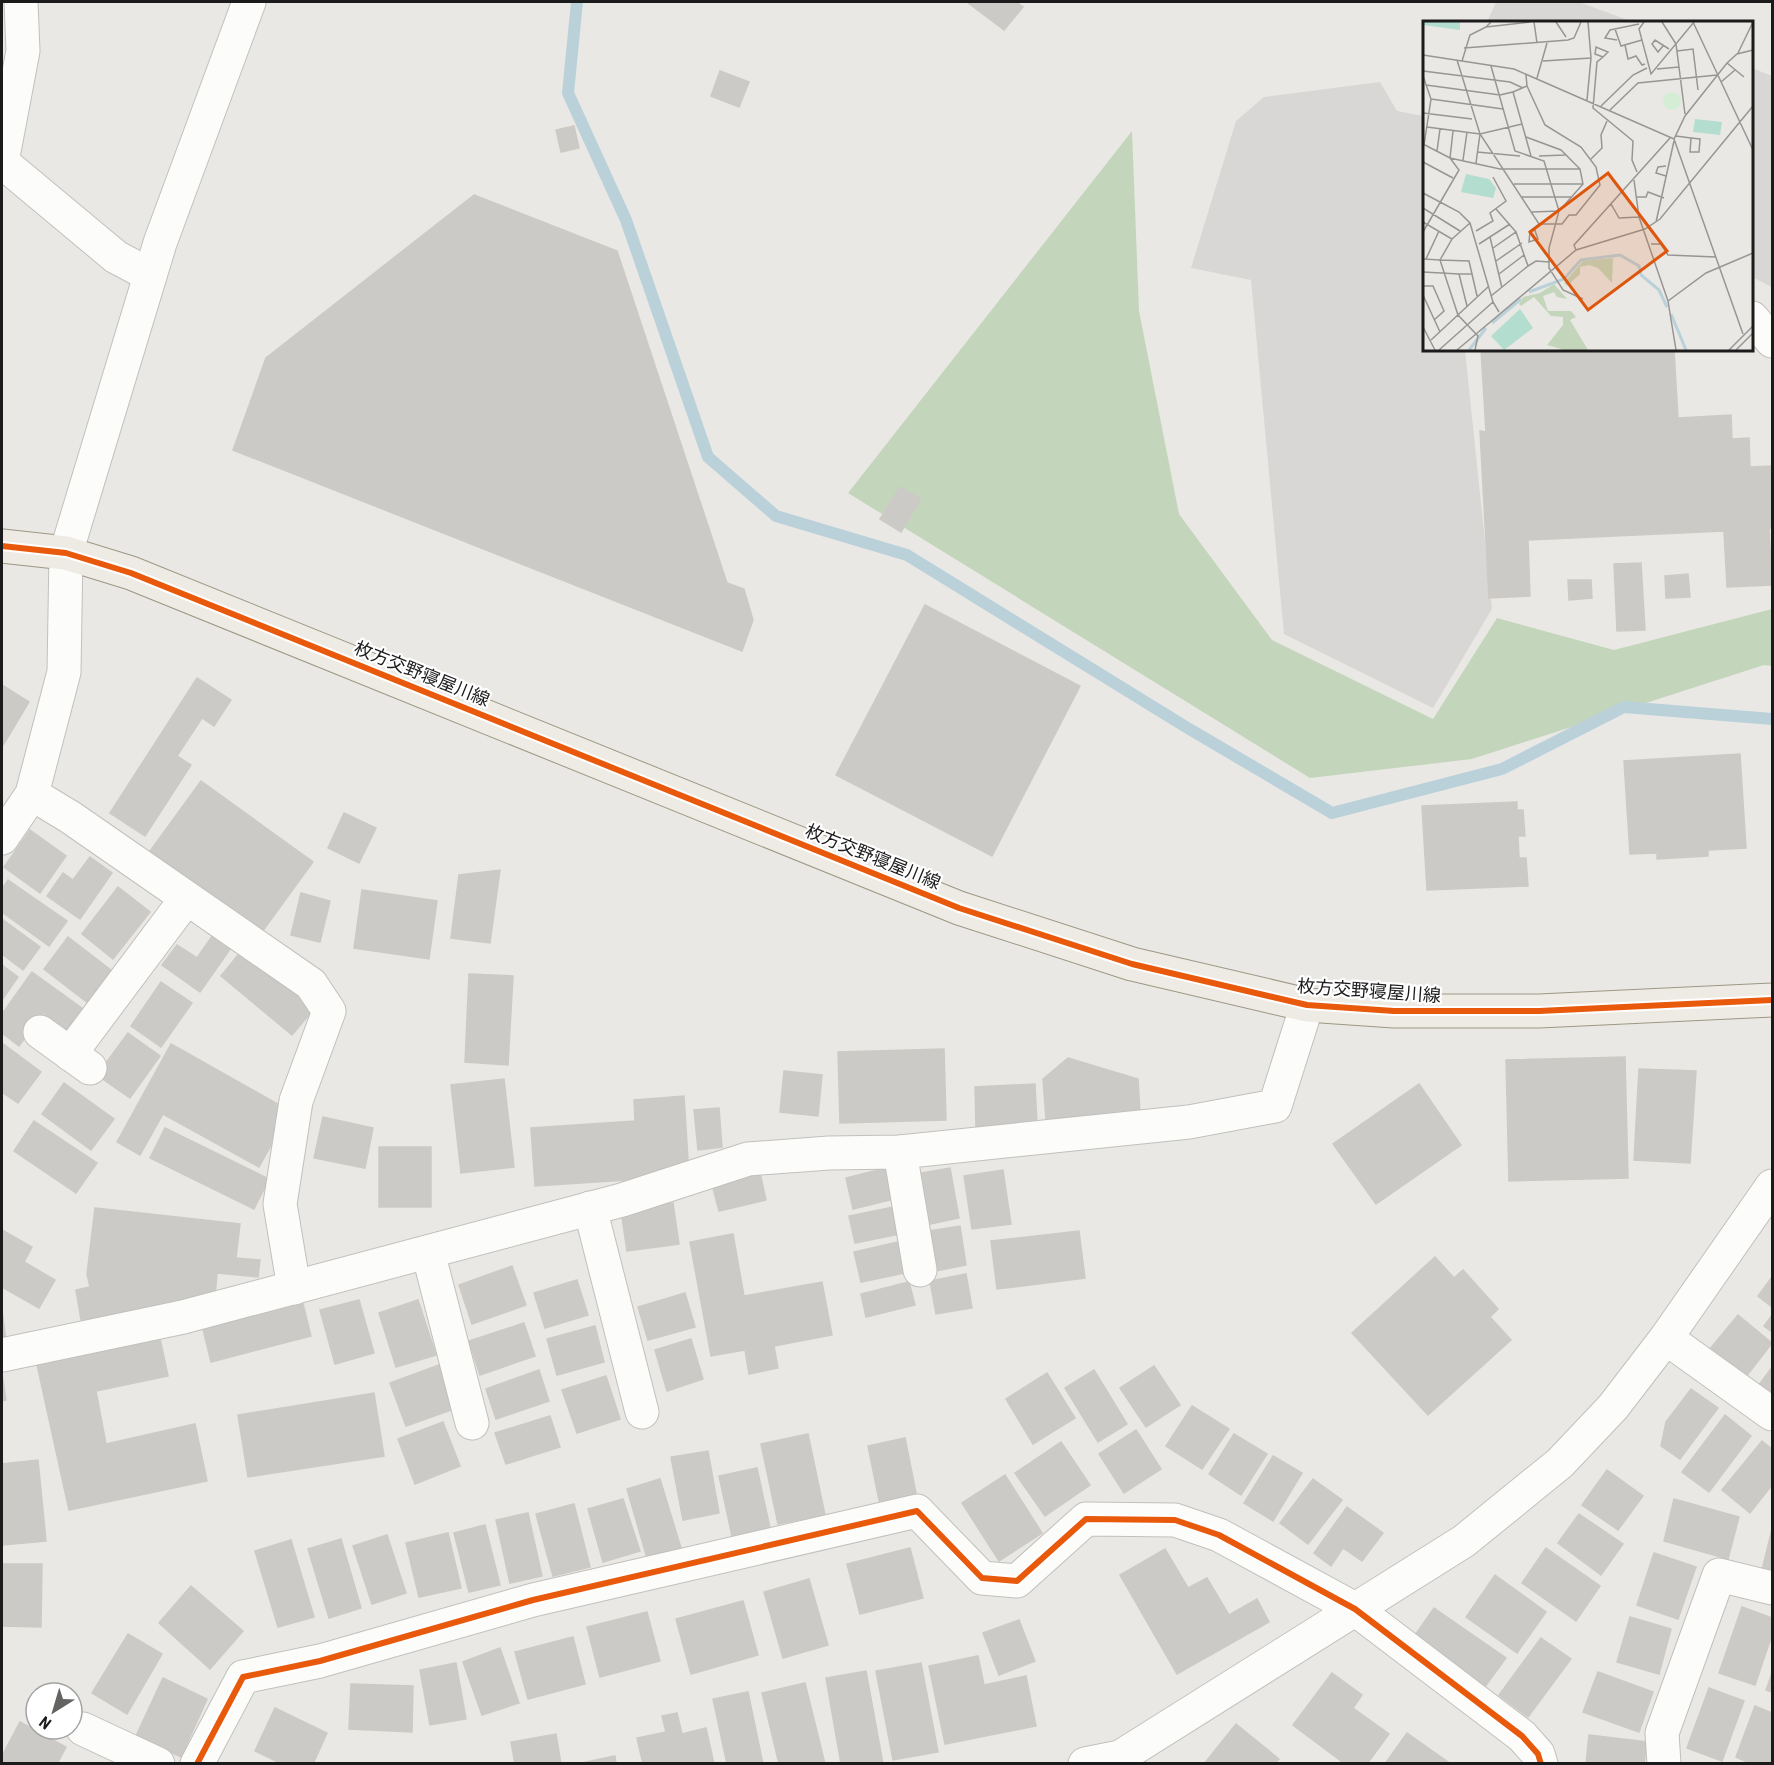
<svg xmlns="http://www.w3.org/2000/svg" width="1774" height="1765" font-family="'Roboto Condensed','Noto Sans JP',sans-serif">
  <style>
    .religious { fill: #d8d7d5 }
    .forest { fill: #c3d6bb }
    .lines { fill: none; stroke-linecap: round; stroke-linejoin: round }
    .stream { stroke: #bad1da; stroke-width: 12 }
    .building { fill: #cccac7; stroke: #cdcac6; stroke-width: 1.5 }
    .minor-casing { stroke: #c1c0be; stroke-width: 35 }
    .major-casing { stroke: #9d9784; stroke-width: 35 }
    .minor { stroke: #fcfcfb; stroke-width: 33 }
    .major { stroke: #eeebe4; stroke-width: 33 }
    .cycleway-casing { stroke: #fff; stroke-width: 10 }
    .cycleway { stroke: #e8590c; stroke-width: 6 }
    .labels { text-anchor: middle; stroke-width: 4.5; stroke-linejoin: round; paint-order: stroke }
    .street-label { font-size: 18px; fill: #1b1b1b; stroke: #fff }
    .inset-river { fill: none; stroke: #bad1da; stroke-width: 3 }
    .inset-road { fill: none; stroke: #979694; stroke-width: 1.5 }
    .view { fill: #de560d; fill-opacity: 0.15; stroke: #de560d; stroke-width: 3 }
    .inset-edge { fill: none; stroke: #1b1b1b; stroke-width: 3 }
  </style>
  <rect width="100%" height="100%" fill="#eae8e4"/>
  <g class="religious">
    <polygon points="1496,2 1579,2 1633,22 1487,22"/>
    <polygon points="1752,68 1772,76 1772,287 1752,277"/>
    <polygon points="1380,82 1397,111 1424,116 1424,350 1465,350 1492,609 1433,708 1284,634 1251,280 1191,268 1236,121 1264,97"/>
  </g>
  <polygon class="forest" points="1132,131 1139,311 1179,514 1272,640 1433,719 1497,618 1614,650 1772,609 1772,666 1764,665 1472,759 1310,778 848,493"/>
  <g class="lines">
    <polyline class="stream" points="577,2 568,93 626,220 708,457 776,516 907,555 1186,727 1332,813 1502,769 1624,707 1772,719"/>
  </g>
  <g class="building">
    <polygon points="967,2 1016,2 1023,7 1004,30"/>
    <polygon points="720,71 749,82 739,107 711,96"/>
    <polygon points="574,126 579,148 561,152 556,130"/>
    <polygon points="474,195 617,251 727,583 744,589 753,620 742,651 233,450 266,358"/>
    <polygon points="1481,350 1674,350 1678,418 1731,415 1732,439 1749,438 1750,467 1772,466 1772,528 1769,528 1772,585 1727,587 1724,531 1528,540 1530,596 1489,598 1480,431 1486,432"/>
    <polygon points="900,487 921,499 901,532 880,519"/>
    <polygon points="1641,563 1645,630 1617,631 1614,564"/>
    <polygon points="1688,574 1690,597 1666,598 1665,576"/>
    <polygon points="1568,580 1591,580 1592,598 1569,600"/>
    <polygon points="925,605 1080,686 992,856 836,775"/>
    <polygon points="197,678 231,700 214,726 202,718 177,756 191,765 145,836 110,813"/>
    <polygon points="2,685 29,702 2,747"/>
    <polygon points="1740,754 1746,848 1708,850 1708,856 1657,859 1657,853 1630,854 1624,761"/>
    <polygon points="201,781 313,862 262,932 150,851"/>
    <polygon points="1517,802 1517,810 1523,810 1525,836 1518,836 1519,858 1526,858 1528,886 1427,890 1422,806"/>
    <polygon points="344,813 376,828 359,863 328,848"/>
    <polygon points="30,830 66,856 40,893 4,867"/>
    <polygon points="90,857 112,873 80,919 47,896 63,873 73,880"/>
    <polygon points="500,870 490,943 451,938 459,875"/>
    <polygon points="8,880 67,921 49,946 2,912 2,889"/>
    <polygon points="118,887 150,912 113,959 82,934"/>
    <polygon points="362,890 437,901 429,959 354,948"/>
    <polygon points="301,893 330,901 320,942 291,935"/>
    <polygon points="2,919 40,947 23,970 2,954"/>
    <polygon points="215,932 233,945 200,992 162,965 177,945 197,958"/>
    <polygon points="68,937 112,971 88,1003 44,969"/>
    <polygon points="242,950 314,1009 292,1035 221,976"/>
    <polygon points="2,965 18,977 2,1000"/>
    <polygon points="32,972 83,1009 67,1031 43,1013 19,1046 2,1033 2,1014"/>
    <polygon points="469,974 513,976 508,1065 465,1062"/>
    <polygon points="161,982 192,1003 161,1047 131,1026"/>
    <polygon points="128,1033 160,1056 130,1098 97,1075"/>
    <polygon points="2,1043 41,1072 18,1103 2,1092"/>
    <polygon points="171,1044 290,1111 259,1167 163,1114 140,1155 117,1142"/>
    <polygon points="944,1049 946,1120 840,1123 838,1052"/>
    <polygon points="1625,1057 1628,1178 1509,1181 1506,1060"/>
    <polygon points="1068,1058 1138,1079 1140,1114 1046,1119 1043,1079"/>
    <polygon points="1639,1069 1696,1071 1690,1163 1634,1160"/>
    <polygon points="784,1071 822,1075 818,1116 780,1112"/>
    <polygon points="504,1079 514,1167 461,1173 451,1085"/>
    <polygon points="64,1083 114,1119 91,1150 42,1114"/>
    <polygon points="1035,1084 1037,1124 976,1127 975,1087"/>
    <polygon points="1419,1084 1461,1145 1376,1204 1333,1144"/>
    <polygon points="684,1096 689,1176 535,1186 531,1128 635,1121 634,1100"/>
    <polygon points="719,1108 722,1147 698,1150 694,1110"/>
    <polygon points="323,1117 373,1128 365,1168 314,1158"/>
    <polygon points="34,1121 97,1163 76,1193 14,1151"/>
    <polygon points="165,1128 269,1179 254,1209 150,1158"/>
    <rect x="379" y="1147" width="52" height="60"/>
    <polygon points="886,1168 894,1199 853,1209 846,1178"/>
    <polygon points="950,1168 959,1218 930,1224 921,1173"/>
    <polygon points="1003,1170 1011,1224 972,1229 964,1176"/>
    <polygon points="760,1173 766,1200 719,1211 712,1184"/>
    <polygon points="673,1203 679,1244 627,1251 621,1211"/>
    <polygon points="894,1207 900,1234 855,1243 849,1216"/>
    <polygon points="95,1208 240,1224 236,1258 260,1260 258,1277 217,1273 215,1296 81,1320 76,1290 90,1287 87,1274"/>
    <polygon points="960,1226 966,1265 935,1271 928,1231"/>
    <polygon points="2,1230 32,1247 24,1262 55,1280 39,1308 2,1287"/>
    <polygon points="1079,1231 1085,1278 997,1289 991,1241"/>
    <polygon points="733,1234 744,1296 822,1282 832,1335 774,1346 778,1368 749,1374 745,1350 711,1356 690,1242"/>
    <polygon points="898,1242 905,1273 861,1282 854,1252"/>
    <polygon points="1435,1257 1454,1278 1463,1270 1498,1309 1490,1317 1511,1340 1428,1415 1352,1333"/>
    <polygon points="512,1266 526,1305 472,1324 459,1285"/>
    <polygon points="966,1274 972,1308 936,1314 930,1281"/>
    <polygon points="1772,1277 1772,1307 1758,1296"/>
    <polygon points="577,1280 588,1315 545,1328 534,1293"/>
    <polygon points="909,1282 915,1305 866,1317 861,1294"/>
    <polygon points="685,1293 695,1327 648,1340 638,1307"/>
    <polygon points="359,1300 374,1353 335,1364 320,1310"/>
    <polygon points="418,1300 436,1355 396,1367 379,1313"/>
    <polygon points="303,1304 311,1336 211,1362 203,1329"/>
    <polygon points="2,1310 6,1342 2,1343"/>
    <polygon points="1738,1315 1772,1343 1745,1378 1710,1349"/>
    <polygon points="1772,1315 1772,1332 1764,1326"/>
    <polygon points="524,1323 535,1356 480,1375 469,1341"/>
    <polygon points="595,1326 604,1362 557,1375 547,1339"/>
    <polygon points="159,1334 168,1376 96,1391 106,1444 195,1424 207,1481 69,1510 36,1360"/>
    <polygon points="691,1339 703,1379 667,1391 655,1350"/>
    <polygon points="439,1365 454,1409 406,1426 390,1383"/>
    <polygon points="1154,1366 1180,1405 1146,1427 1120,1388"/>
    <polygon points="1772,1367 1772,1402 1756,1389"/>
    <polygon points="539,1370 549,1401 496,1419 486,1389"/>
    <polygon points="1094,1370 1127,1424 1098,1442 1065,1388"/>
    <polygon points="1047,1373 1075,1418 1033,1444 1006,1399"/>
    <polygon points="2,1374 6,1400 2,1401"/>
    <polygon points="606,1376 620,1419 577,1433 562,1390"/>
    <polygon points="1691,1389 1718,1408 1680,1459 1661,1446 1666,1422"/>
    <polygon points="374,1393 384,1456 248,1477 238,1415"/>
    <polygon points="1192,1406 1229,1429 1202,1469 1166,1446"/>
    <polygon points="1725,1415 1751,1436 1709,1492 1682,1472"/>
    <polygon points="550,1416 560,1447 506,1464 495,1433"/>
    <polygon points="443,1422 460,1466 415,1484 398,1439"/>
    <polygon points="1136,1430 1161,1469 1124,1493 1099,1454"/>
    <polygon points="808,1434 825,1515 778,1524 761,1444"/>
    <polygon points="1234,1434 1267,1454 1241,1495 1209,1474"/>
    <polygon points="905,1438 917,1498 880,1505 868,1446"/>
    <polygon points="1762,1441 1772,1449 1772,1485 1750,1513 1722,1490"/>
    <polygon points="1061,1442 1090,1485 1045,1516 1015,1473"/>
    <polygon points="708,1451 719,1513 683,1520 671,1457"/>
    <polygon points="1273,1456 1302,1473 1273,1521 1244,1503"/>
    <polygon points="38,1460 46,1541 2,1545 2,1464"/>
    <polygon points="757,1468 770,1528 732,1536 719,1476"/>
    <polygon points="1607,1470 1643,1496 1618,1530 1582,1505"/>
    <polygon points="1005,1475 1042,1533 999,1561 962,1503"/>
    <polygon points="660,1479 681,1548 647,1558 627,1489"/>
    <polygon points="1313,1479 1342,1500 1308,1544 1280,1523"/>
    <polygon points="623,1499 640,1551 603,1562 588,1509"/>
    <polygon points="1674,1499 1739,1517 1728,1559 1664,1541"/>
    <polygon points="574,1504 590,1567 553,1576 536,1514"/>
    <polygon points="1347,1507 1383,1533 1362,1561 1343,1548 1331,1566 1314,1553"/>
    <polygon points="528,1513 542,1576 510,1583 496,1520"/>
    <polygon points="1579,1514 1623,1544 1601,1575 1558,1543"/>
    <polygon points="485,1525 500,1585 469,1592 454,1533"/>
    <polygon points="1772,1529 1772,1573 1762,1570"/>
    <polygon points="448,1533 461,1588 419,1597 406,1543"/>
    <polygon points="387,1535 406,1593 372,1604 353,1546"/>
    <polygon points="341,1539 361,1608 329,1618 308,1549"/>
    <polygon points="291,1540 314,1617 278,1627 255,1551"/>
    <polygon points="910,1548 923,1598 860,1614 847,1564"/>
    <polygon points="1546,1548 1600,1586 1576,1621 1522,1583"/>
    <polygon points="1165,1549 1188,1588 1207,1578 1229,1615 1257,1599 1269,1622 1177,1674 1120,1575"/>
    <polygon points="1654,1553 1696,1567 1678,1619 1637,1605"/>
    <polygon points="2,1564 42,1564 41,1627 2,1626"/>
    <polygon points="1495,1575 1546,1612 1517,1653 1466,1617"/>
    <polygon points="809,1579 828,1645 783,1658 764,1592"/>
    <polygon points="191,1586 243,1631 210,1669 159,1623"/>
    <polygon points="743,1601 758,1655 691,1674 676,1619"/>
    <polygon points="1742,1607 1772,1618 1772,1635 1755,1685 1719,1673"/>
    <polygon points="1434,1608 1506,1658 1484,1688 1413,1638"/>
    <polygon points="647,1612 660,1661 600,1677 587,1627"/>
    <polygon points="1630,1617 1671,1629 1659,1674 1617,1662"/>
    <polygon points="1019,1620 1035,1661 999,1675 983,1633"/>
    <polygon points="128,1634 162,1654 127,1714 92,1693"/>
    <polygon points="573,1637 585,1684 528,1699 515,1652"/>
    <polygon points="1541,1638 1571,1659 1528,1717 1499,1695"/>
    <polygon points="500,1648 519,1703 482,1715 463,1662"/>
    <polygon points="978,1656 984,1685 1026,1676 1036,1726 945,1744 929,1666"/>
    <polygon points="456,1663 466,1719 430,1725 420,1670"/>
    <polygon points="921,1663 938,1752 893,1760 876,1671"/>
    <polygon points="866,1671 883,1764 841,1764 826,1678"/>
    <polygon points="1598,1672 1653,1692 1639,1732 1583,1712"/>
    <polygon points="1332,1673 1362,1695 1353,1708 1389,1734 1367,1764 1345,1764 1293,1725"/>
    <polygon points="1772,1673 1772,1692 1766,1690"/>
    <polygon points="163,1678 207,1699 181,1757 136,1736"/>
    <polygon points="805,1683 825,1764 779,1764 762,1693"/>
    <polygon points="351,1684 413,1686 412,1732 349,1729"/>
    <polygon points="1709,1688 1744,1701 1722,1761 1687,1748"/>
    <polygon points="748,1692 763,1764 727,1764 713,1699"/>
    <polygon points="1755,1706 1772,1713 1772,1764 1752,1764 1736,1757"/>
    <polygon points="275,1708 327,1733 313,1764 282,1764 255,1751"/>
    <polygon points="677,1713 682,1734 706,1728 714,1764 643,1764 637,1738 666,1732 662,1716"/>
    <polygon points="20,1722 66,1747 57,1764 2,1764 2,1756"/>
    <polygon points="1236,1724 1279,1759 1275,1764 1204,1764"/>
    <polygon points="1407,1733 1448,1762 1447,1764 1385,1764"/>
    <polygon points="556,1734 561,1764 515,1764 511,1742"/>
    <polygon points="1589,1735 1647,1742 1644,1764 1586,1764"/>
    <polygon points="615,1756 616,1764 577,1764"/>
  </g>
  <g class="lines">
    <g class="minor-casing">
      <g id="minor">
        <polyline points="21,2 23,51 2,162 116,257 150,275"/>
        <polyline points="1752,318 1772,341"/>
        <polyline points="32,794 70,817 311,984 329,1011 296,1101 280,1204 294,1288"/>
        <polyline points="2,838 32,794 64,672 66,553 160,243 249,2"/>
        <polyline points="40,1032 90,1068"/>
        <polyline points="70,1054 186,899"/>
        <polyline points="900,1152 920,1270"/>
        <polyline points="590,1208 642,1412"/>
        <polyline points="428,1252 472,1423"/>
        <polyline points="1666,1338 1772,1414"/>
        <polyline points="2,1355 183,1317 622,1200 748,1159 829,1153 900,1152 1189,1122 1275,1106 1307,1005"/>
        <polyline points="83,1729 158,1764"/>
        <polyline points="197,1764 243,1677 320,1661 533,1600 917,1511 982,1578 1017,1581 1086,1519 1175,1520 1219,1535 1355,1609 1522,1736 1538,1754 1541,1764"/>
        <polyline points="1085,1764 1120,1757 1464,1541 1560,1463 1613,1407 1666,1338 1772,1186"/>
        <polyline points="1664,1764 1662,1733 1719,1575 1772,1588"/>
      </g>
    </g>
    <g class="major-casing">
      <polyline id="major" points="2,546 66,553 131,573 959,908 1132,964 1307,1005 1394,1011 1539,1011 1772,1000"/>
    </g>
    <use href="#minor" class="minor"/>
    <use href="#major" class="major"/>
    <g class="cycleway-casing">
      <g id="cycleway">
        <polyline points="2,546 66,553 131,573 959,908 1132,964 1307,1005 1394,1011 1539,1011 1772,1000"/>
        <polyline points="197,1764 243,1677 320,1661 533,1600 917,1511 982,1578 1017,1581 1086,1519 1175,1520 1219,1535 1355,1609 1522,1736 1538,1754 1541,1764"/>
      </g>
    </g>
    <use href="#cycleway" class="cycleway"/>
  </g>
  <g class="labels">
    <g class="street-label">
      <text transform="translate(422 674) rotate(22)" y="6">枚方交野寝屋川線</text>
      <text transform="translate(873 857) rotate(22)" y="6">枚方交野寝屋川線</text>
      <text transform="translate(1369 991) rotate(4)" y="6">枚方交野寝屋川線</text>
    </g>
  </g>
  <g transform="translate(1423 21)">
    <rect width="330" height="330" fill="#eae8e4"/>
    <path d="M190 237 189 262 175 247 166 244 157 246V253L144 265 141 262 160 240ZM131 263 144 278 134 276 131 271 120 275 125 290H148L153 296 147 299 165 329H141L124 324 140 304V296L128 295 111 276 98 285 96 283 100 276 117 272Z" fill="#c3d6bb"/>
    <path d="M240 80a9 9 0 1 1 18 0a9 9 0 1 1-18 0Z" fill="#d4eed6"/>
    <path d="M0 1H37V9L0 4ZM272 98 299 101 297 114 270 111ZM43 153 66 158 73 167 70 177 38 171ZM97 288 110 307 81 329 68 315Z" fill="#b3ddcf"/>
    <path class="inset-river" d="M106 271 141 258 158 239 197 234 216 245 218 254 236 269 244 286M248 293 263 329M69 302 98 278M46 329 63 307"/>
    <path class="inset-road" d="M68 1 63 6 107 1M111 1 114 22M133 1 143 16M221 1 216 8 228 53 271 1M239 1 253 23 262 93M270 1 330 129M192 8 198 25 219 19M194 19 182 17 187 9 216 3M202 24 205 38 213 35 219 44 222 43M240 25 235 31 229 23 232 19 246 28M41 27 145 19 151 17 158 1M254 30 270 28 275 69M315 32 330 1M0 34 91 48 251 118 262 95 304 42 314 33 330 29M180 36 172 33 173 26 185 31 180 36 174 41 170 87 210 120 209 139 214 151M34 39 57 113 116 203H139L146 194H153L177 164 173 146 158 126 122 104 104 65M39 40 47 14 63 6M120 40 168 37M304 42 321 56M68 45 92 130 121 140 136 190M234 48 256 46M0 50 87 61 100 67M0 55 8 78 1 124M114 57 124 22M298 61 312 49M3 64 77 74 90 71 108 135M90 71 104 65 103 54M8 78 80 88M164 79 168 37 165 1M178 85 210 54 224 47M187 89 215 62 294 54M0 92 49 98M4 106 57 113 99 103M253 115 268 117 277 118 276 131H267L268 117M103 116 138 129 157 148 160 163 136 190 126 227V247L140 269 160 278M251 118 320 313M0 123 27 137 77 148H157M14 130 17 108M54 131 97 135M116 135 142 134M168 138 179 127 178 114 184 100M40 139 44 111M0 141 30 157M53 142 57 113M243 155 233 152 235 146 243 145M211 159 216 196 245 280M91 163H160M0 172 36 191 47 202 70 281 76 291M99 176H148M214 176H223L225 171 241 177M188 183 196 197 216 196M0 187 37 210M73 188 93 211M109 191 136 190M0 201 29 218 17 239 0 238M233 201 251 120M111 207 115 218 106 221 107 210 111 207 116 203M53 210 70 200 67 192 83 180 70 156M0 211 36 149 27 137 30 110M67 216 79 267M29 218 47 202M56 223 87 203M228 223H238L245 234 293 236M153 229 151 224 247 117M3 238 16 210M73 240 99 222M105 245 113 240 126 241M0 251 36 253M49 253 54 275M76 253 101 234M0 265H10L21 290 11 299M0 274 17 311M68 275 105 245 93 211 70 227M44 285 36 253H49L46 240 17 239 35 294 55 315 52 329M0 306 12 329M8 319 66 265M16 329 70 281M34 329 153 229 222 208 237 198 330 85M253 329 245 280 283 252 330 232M306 329 330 305M313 329 330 312"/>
    <path class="view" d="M185 152 244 230 165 289 107 211Z"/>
    <rect width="330" height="330" class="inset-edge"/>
  </g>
  <rect width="1774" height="1765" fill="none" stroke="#1b1b1b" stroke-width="6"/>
  <g transform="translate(54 1711) rotate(217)"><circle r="28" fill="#ffffff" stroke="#a4a4a4" stroke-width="1.5"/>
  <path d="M0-4.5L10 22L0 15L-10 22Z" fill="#636361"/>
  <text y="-9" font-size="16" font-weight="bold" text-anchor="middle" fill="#1b1b1b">N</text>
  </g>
</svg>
